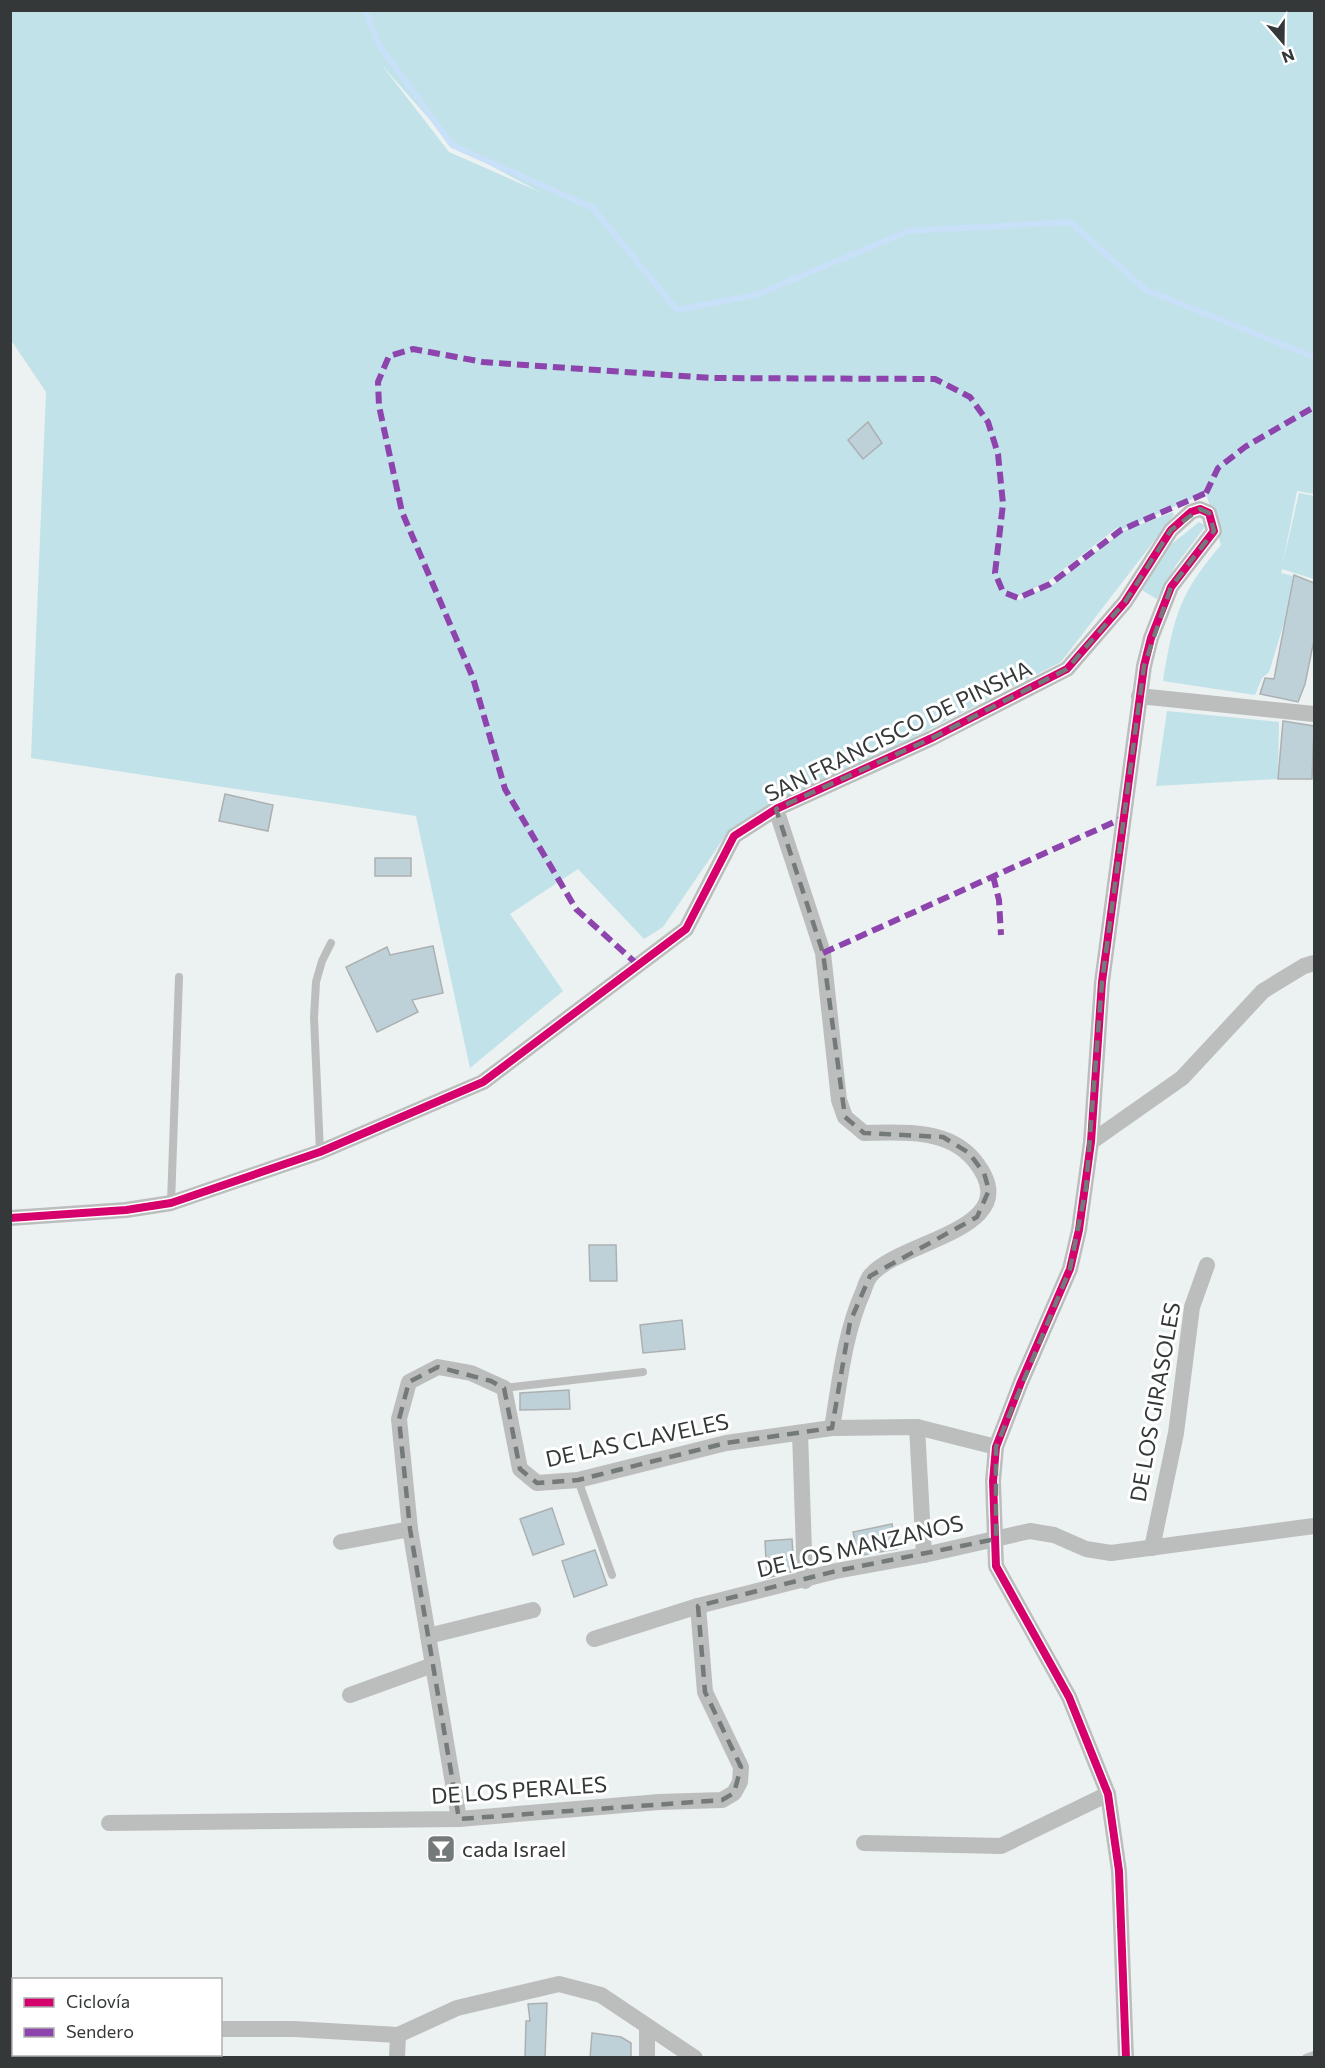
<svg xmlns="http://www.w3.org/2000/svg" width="1325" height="2068" font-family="Commissioner,sans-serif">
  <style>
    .green { fill: #c1e2e8; fill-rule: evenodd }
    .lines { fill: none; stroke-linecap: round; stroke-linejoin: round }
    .stream { stroke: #c8e0f8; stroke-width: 6 }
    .building { fill: #bed1d9; stroke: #acb0b1; stroke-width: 1.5 }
    .lane { stroke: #bcbebe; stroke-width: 8 }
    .street { stroke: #bcbebe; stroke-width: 16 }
    .quiet { stroke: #8e44ad; stroke-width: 6; stroke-dasharray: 12 6; stroke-linecap: butt }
    .cycleway-casing { stroke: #fff; stroke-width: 11 }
    .cycleway { stroke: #d6006c; stroke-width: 8 }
    .marked { fill: none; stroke: #74797a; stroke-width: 4.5; stroke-dasharray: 12 8; stroke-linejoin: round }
    .labels { text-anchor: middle; stroke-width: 6; stroke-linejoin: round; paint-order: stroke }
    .street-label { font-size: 22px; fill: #343839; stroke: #fff }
    .poi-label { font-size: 22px; fill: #343839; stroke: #fff; text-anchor: start }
  </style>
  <rect width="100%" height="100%" fill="#ecf1f2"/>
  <g class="green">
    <path d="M10 11H1314V494L1297 491 1282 567 1299 493 1314 496V579L1282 569 1281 573 1293 576 1284 623 1269 672 1262 678 1255 695 1163 681C1174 618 1178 595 1221 545L1206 493 1121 530 1118 527 1047 582 1017 596 1004 594 1019 600 1054 584 1123 531 1173 512 1174 515 1061 662 728 832 663 927 644 939 578 869 510 914 563 991 470 1068 416 816 31 758 46 392 11 340ZM381 64 452 145 540 192 449 152Z"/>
    <polygon points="1199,522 1205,525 1204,528 1176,565 1157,599 1138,588 1163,551"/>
    <polygon points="1167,711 1279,722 1278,779 1156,786"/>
  </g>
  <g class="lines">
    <polyline class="stream" points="365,10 379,45 452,145 593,208 677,310 756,295 909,231 1070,222 1146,290 1314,357"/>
  </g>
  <g class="building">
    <polygon points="868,422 882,443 863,459 848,440"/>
    <polygon points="1294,575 1314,583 1314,640 1305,684 1298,702 1260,694 1265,678 1274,679"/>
    <polygon points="1283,721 1314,726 1312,779 1278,779"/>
    <polygon points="225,794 273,805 268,831 219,821"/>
    <rect x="375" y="858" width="36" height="18"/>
    <polygon points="433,946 443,993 412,1000 418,1012 377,1032 346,967 387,947 390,955"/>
    <polygon points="589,1245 616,1245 617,1281 590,1281"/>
    <polygon points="682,1320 685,1349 643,1353 640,1325"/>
    <polygon points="569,1390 570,1409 520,1410 520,1393"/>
    <polygon points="552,1508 564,1544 533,1555 520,1519"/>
    <polygon points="892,1524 897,1549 858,1556 853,1532"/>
    <polygon points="792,1539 794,1571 767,1578 765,1541"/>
    <polygon points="595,1550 607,1585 574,1597 562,1561"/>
    <polygon points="547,2003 545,2058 525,2058 526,2021 530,2021 528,2004"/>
    <polygon points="592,2033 621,2037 631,2043 631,2058 590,2058"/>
  </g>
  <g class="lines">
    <g class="lane">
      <polyline points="320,1152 314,1018 316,982 322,961 331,943"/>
      <polyline points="171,1203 179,977"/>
      <polyline points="504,1388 643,1372"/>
      <polyline points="578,1480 612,1575"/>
      <polyline points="1306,2058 1314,2055"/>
    </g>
    <g class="street">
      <polyline points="1139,696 1314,714"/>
      <path d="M776 809 823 953 839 1100 845 1117 864 1133C901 1132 948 1128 974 1160 1031 1230 902 1239 871 1275 867 1279 865 1287 863 1292 844 1335 840 1381 832 1428"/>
      <polyline points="1091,1142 1182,1078 1263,991 1304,966 1314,963"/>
      <polyline points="10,1218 126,1210 171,1203 320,1152 483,1082 686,929 734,836 776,809 932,738 1067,669 1125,602 1171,530 1191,512 1200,509 1209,513 1214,531 1171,587 1151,638 1144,666 1102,982 1091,1142 1079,1230 1070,1269 1021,1382 996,1447 993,1481 996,1566 1069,1697 1108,1794 1119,1871 1126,2058"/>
      <polyline points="917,1427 924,1555"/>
      <polyline points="800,1433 805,1581"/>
      <polyline points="341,1542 410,1529"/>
      <polyline points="1152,1548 1176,1433 1192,1307 1207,1265"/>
      <polyline points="428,1636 533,1610"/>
      <polyline points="594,1639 698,1606 836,1571 924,1555 1030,1531 1054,1535 1086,1549 1111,1553 1314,1526"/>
      <polyline points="350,1695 433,1665"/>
      <polyline points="459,1819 410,1529 399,1419 409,1382 438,1367 471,1373 504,1388 520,1469 537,1483 578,1480 726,1443 832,1428 917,1427 996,1447"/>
      <polyline points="109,1823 459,1819 659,1802 722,1800 734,1793 740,1782 741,1767 705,1692 698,1606"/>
      <polyline points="864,1843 1001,1846 1108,1794"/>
      <polyline points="647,2027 647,2058"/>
      <polyline points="220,2029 294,2029 398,2035 457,2008 559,1984 601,1995 695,2058"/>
      <polyline points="10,2037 14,2038"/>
      <polyline points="397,2058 398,2035"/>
    </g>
    <g class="quiet">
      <polyline points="1206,493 1218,468 1245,447 1314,407"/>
      <polyline points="993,876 999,900 1001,935"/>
      <polyline points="823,953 1123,818"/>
      <polyline points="638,965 576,909 505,789 473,678 402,512 379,406 378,382 389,356 413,349 483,362 711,378 935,379 970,397 988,422 998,454 1003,504 995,573 1003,592 1018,598 1050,584 1121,530 1206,493"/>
    </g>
    <g class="cycleway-casing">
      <polyline id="cycleway" points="10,1218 126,1210 171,1203 320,1152 483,1082 686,929 734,836 776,809 932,738 1067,669 1125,602 1171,530 1191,512 1200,509 1209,513 1214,531 1171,587 1151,638 1144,666 1102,982 1091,1142 1079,1230 1070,1269 1021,1382 996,1447 993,1481 996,1566 1069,1697 1108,1794 1119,1871 1126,2058"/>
    </g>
    <use href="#cycleway" class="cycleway"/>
  </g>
  <path class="marked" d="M1200 509 1209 513 1214 531 1171 587 1144 666 1102 982 1086 1188 1070 1269 996 1447V1539L836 1571 698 1606 705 1692 741 1767 734 1793 722 1800 459 1819 410 1529 399 1419 409 1382 438 1367 491 1381 504 1388 520 1469 537 1483 578 1480 726 1443 832 1428 850 1322 870 1276 977 1217 989 1190 984 1173 969 1153 943 1137 864 1133 845 1117 823 953 776 809 932 738 1067 669 1125 602 1171 530Z"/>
  <defs>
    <g id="bar-square" transform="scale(1.5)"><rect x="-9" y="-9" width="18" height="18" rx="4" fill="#74797a" stroke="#fff"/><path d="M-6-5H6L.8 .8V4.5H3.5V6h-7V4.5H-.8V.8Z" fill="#fff"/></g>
  </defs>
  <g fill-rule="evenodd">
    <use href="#bar-square" x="441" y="1849"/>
  </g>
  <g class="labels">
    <g class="street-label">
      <text transform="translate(898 731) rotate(-26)" y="8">SAN FRANCISCO DE PINSHA</text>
      <text transform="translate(1155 1402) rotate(-80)" y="8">DE LOS GIRASOLES</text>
      <text transform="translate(637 1440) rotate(-12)" y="8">DE LAS CLAVELES</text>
      <text transform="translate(860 1546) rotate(-13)" y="8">DE LOS MANZANOS</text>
      <text transform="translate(519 1790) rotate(-4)" y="8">DE LOS PERALES</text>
    </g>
    <g class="poi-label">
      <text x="462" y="1857">cada Israel</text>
    </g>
  </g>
  <rect width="1325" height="2068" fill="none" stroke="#343839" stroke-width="24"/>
  <rect x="12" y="1978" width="210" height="78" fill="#ffffff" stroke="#aeafb0" stroke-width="1.5"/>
  <rect x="24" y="1998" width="30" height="9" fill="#d6006c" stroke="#aeafb0" stroke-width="1.5"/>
  <text x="66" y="2008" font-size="18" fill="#343839">Ciclovía</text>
  <rect x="24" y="2028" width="30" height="9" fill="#8e44ad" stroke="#aeafb0" stroke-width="1.5"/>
  <text x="66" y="2038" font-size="18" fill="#343839">Sendero</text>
  <g transform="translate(1283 42) rotate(160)" stroke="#ffffff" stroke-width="4.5" paint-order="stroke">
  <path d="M0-4.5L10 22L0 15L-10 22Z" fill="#343839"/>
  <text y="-9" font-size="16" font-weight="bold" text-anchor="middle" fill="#343839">N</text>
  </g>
</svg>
